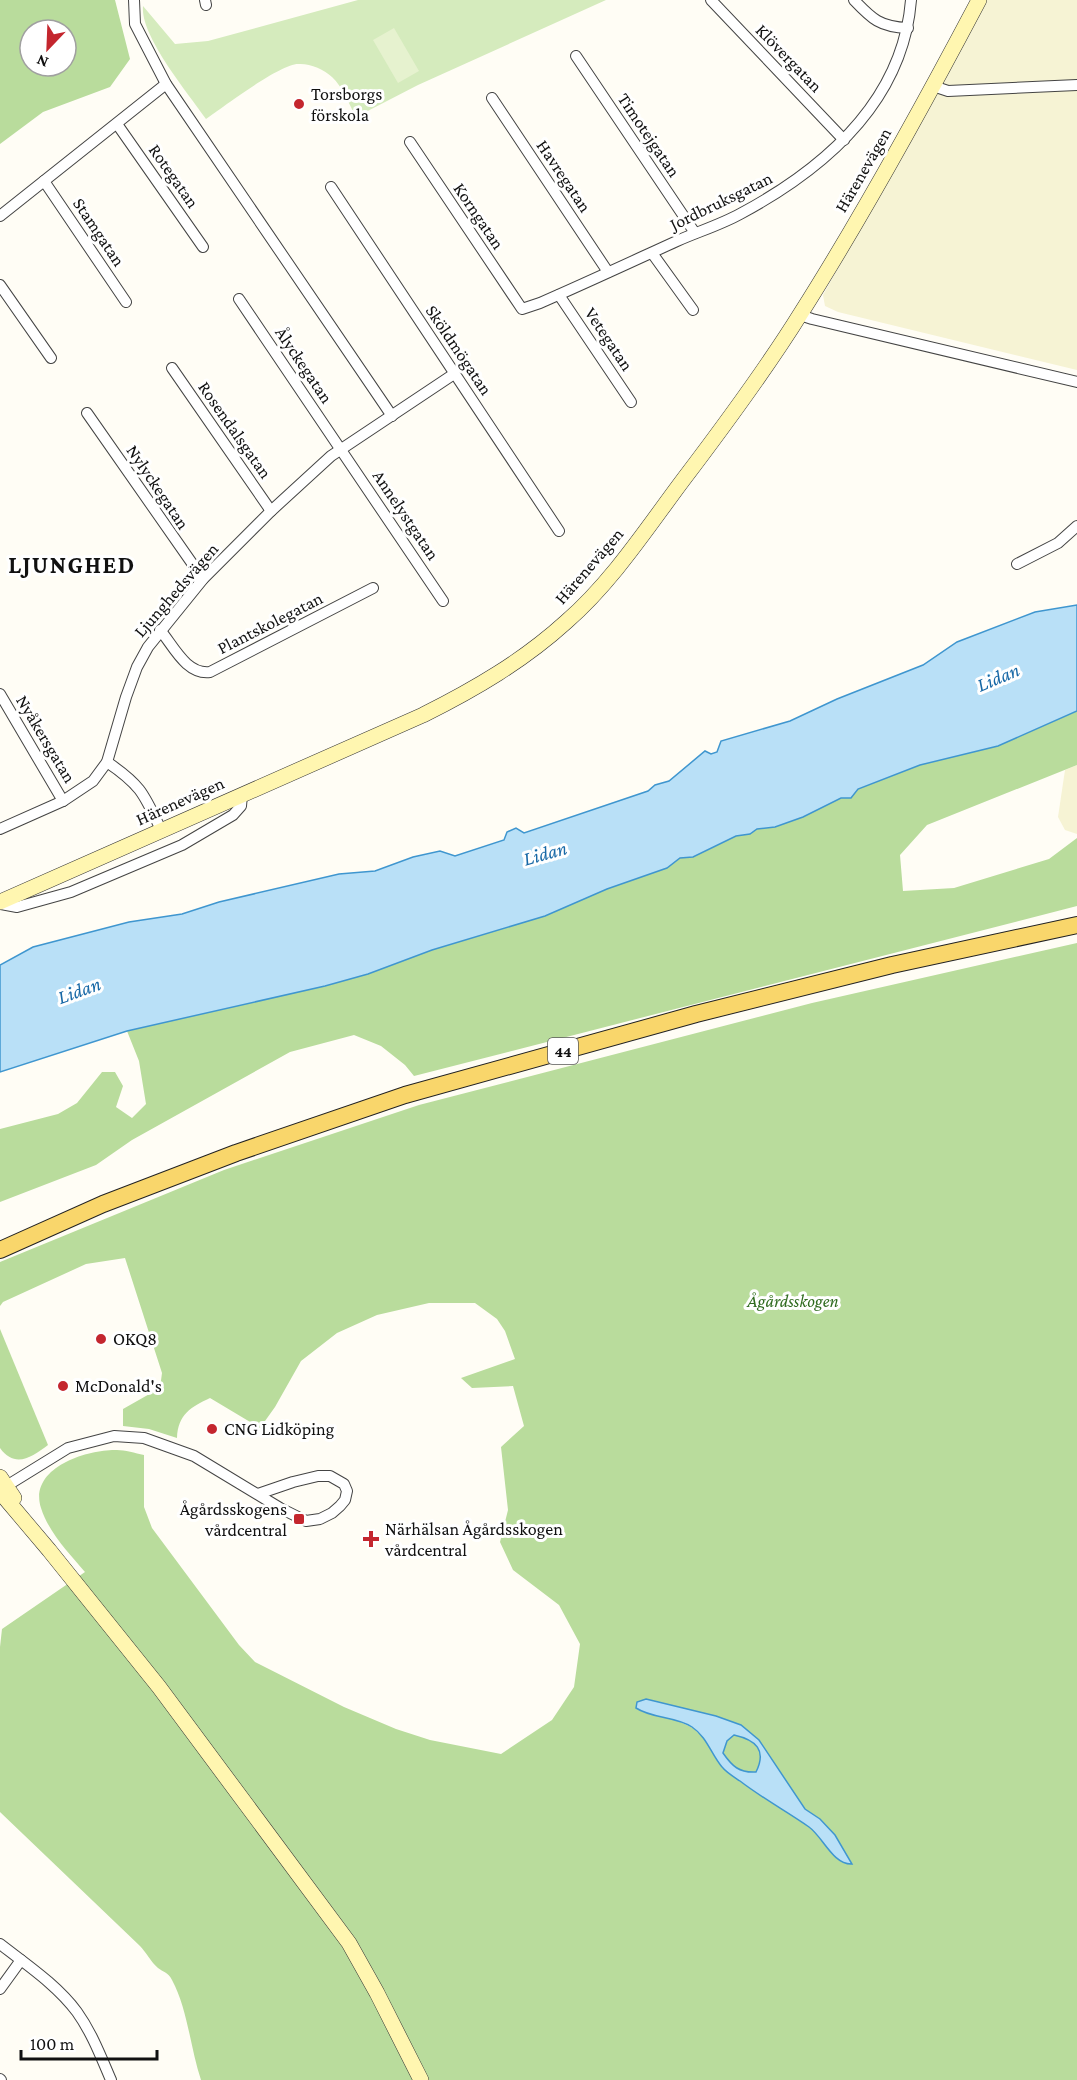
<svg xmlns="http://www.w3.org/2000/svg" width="1077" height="2080" font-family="'Crimson Pro',serif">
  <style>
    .farmland { fill: #f6f3d4 }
    .green { fill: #d5ebbd }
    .forest { fill: #b9dc9c; fill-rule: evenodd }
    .pitch { fill: #e6f2cf }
    .water { fill: #b9e0f7; stroke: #3f96cf; stroke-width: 1.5; fill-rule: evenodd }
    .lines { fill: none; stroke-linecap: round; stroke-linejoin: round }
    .street-casing { stroke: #444; stroke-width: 12 }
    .secondary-casing { stroke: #333; stroke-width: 16 }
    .primary-casing { stroke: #222; stroke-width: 18 }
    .street { stroke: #fff; stroke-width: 10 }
    .secondary { stroke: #fff6b0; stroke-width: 15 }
    .primary { stroke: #f9d66b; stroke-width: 16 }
    .poi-dot { fill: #c4262e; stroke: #fff; stroke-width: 2 }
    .labels { text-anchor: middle; stroke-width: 6; stroke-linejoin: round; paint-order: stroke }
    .shield { fill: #fff; stroke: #585858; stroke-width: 1.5 }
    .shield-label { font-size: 16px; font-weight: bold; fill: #111 }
    .street-label { font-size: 18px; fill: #111; stroke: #fff }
    .poi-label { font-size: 18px; fill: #111; stroke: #fff; text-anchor: start }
    .park-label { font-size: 18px; font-style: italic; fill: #2f6b1f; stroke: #fff }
    .water-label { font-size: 20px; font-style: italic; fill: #1768a6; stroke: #fff }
    .district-label { font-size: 24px; font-weight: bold; letter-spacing: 1.5px; fill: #111; stroke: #fff }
  </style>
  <rect width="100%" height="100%" fill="#fffdf5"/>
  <g class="farmland">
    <polygon points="987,0 1077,0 1077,370 838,312 825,306 823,295"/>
    <polygon points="1077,765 1077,834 1065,830 1058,817 1065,770"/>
  </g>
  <path class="green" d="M358 0H606L418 85 356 117C349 104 342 86 332 77 324 69 309 63 298 64 280 64 223 107 206 119 188 93 140 36 143 6L175 44 208 41Z"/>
  <g class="forest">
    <path d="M0 0H115L130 59 110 87 43 112 0 144ZM30 30H66V66H30Z"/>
    <polygon points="1077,711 1077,765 927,825 900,855 903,891 954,888 1049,859 1077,838 1077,906 414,1076 405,1065 381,1046 354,1035 290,1052 132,1140 96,1165 0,1202 0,1129 58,1114 77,1103 102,1072 115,1072 123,1086 116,1107 132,1118 146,1104 139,1061 127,1031 325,986 368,974 432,950 514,925 607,889 667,868 680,858 693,857 736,836 750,834 757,829 775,827 803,817 841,798 851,798 858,789 920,765 998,746"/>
    <path d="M1077 943V2080H201C190 2047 188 2010 172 1980 168 1972 163 1972 158 1968 151 1962 146 1952 140 1946L0 1812V1647L2 1629 85 1572C69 1553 49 1533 41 1508 28 1468 87 1449 117 1450 125 1450 135 1453 144 1455V1507L152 1528 239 1645 255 1662 344 1707 396 1729 430 1740 501 1754 552 1720 574 1687 580 1644 559 1605 513 1570 500 1542 508 1510 501 1447 524 1426 513 1386 472 1388 461 1378 515 1359 505 1331 497 1319 475 1303H429L377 1315 337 1333 301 1361 275 1407 260 1428 210 1398C191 1407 178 1414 177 1438L149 1429 123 1426V1409L160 1388 162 1373 125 1258 86 1264 3 1302 0 1306V1262L224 1170 419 1105 812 1003ZM716 1716 741 1725 759 1740 805 1809 820 1819 838 1859 816 1831 722 1768 706 1740 693 1728 676 1720Z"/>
    <path d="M0 1329 48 1445C32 1457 15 1469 0 1448Z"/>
    <path d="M734 1735C756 1740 767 1750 756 1772 739 1773 732 1766 723 1753L727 1741Z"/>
  </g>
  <polygon class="pitch" points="394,28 419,71 398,83 373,40"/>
  <g class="water">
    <polygon points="1077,605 1077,711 998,746 920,765 858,789 851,798 841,798 803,817 775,827 757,829 750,834 736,836 693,857 680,858 667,868 607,889 545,916 432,950 368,974 325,986 127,1031 0,1072 0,965 33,947 129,922 182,914 219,902 339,874 375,871 413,857 440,851 455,856 504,840 507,832 516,828 524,833 648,791 655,785 669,781 705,751 711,754 717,752 721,741 790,721 837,699 923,665 957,642 1035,612"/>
    <path d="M646 1699 716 1716 741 1725 759 1740 805 1809 820 1819 835 1835 852 1864C833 1865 823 1837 809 1827 786 1811 762 1798 740 1781 734 1777 727 1773 722 1767 711 1754 707 1737 692 1727 675 1716 653 1719 636 1708L637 1702ZM734 1735C756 1740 767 1750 756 1772 739 1773 732 1766 723 1753L727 1741Z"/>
  </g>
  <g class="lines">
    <g class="street-casing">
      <g id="street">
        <polyline points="134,0 135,24 166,84 392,416"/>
        <polyline points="205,0 206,5"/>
        <polyline points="711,0 844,140"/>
        <path d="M854 0C872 19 880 27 908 28"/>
        <polyline points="576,56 695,233"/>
        <polyline points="933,86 948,91 1077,85"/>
        <polyline points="492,98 608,272"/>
        <polyline points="117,124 203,247"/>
        <path d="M410 142 522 309 540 303C586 283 631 262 677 241 697 232 720 225 740 214 824 169 903 101 911 0"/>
        <polyline points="44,181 126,302"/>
        <polyline points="331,187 559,531"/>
        <polyline points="0,216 166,84"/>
        <polyline points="652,253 693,310"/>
        <polyline points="0,285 51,358"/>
        <polyline points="559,295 631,402"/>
        <polyline points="239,299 443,601"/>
        <polyline points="800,315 812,319 1077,382"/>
        <polyline points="172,368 271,511"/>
        <polyline points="87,413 203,579"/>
        <polyline points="1017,564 1058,543 1077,526"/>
        <path d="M160 630C173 645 186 675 210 672L373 588"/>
        <polyline points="0,694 63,801"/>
        <path d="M107 762C141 785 144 794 161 830"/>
        <polyline points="0,829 63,801 93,781 107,762 126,697 137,667 148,647 203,579 271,511 331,456 454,374"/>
        <polyline points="0,904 17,907 71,892 182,845 233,815 241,806 242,795"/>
        <polyline points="0,1490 68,1448 114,1436 144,1438 194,1456 280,1508 306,1521 320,1519 332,1513 340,1506 345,1500 347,1491 344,1484 330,1476 318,1476 293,1482 258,1494"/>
        <path d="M0 1944C27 1965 57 1985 77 2012 92 2033 101 2057 111 2080"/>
        <polyline points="0,1989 21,1960"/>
        <polyline points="0,2079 1,2080"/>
      </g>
    </g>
    <g class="secondary-casing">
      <g id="secondary">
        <path d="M0 902 423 715C475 689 523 661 566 622 612 582 647 528 683 480 724 426 765 371 801 313 865 212 923 106 979 0"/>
        <polyline points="0,1477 14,1498"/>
        <polyline points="0,1492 49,1550 159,1687 349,1943 377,1993 421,2080"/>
      </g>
    </g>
    <g class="primary-casing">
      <polyline id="primary" points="0,1250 103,1204 236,1153 405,1095 696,1014 892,965 1077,925"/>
    </g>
    <use href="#street" class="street"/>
    <use href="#secondary" class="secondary"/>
    <use href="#primary" class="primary"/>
  </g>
  <g class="poi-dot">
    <circle cx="299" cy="104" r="6"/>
    <circle cx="101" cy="1339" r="6"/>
    <circle cx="63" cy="1386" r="6"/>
    <circle cx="212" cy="1429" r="6"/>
    <rect x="293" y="1513" width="12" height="12" rx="3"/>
    <path d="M368 1530h6v6h6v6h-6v6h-6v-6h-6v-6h6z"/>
  </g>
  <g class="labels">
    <rect class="shield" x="548" y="1038" width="30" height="26" rx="4.5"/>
    <g class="shield-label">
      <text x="563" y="1057">44</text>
    </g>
    <g class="street-label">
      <text transform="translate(789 58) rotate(46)" y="6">Klövergatan</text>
      <text transform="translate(649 135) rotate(56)" y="6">Timotejgatan</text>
      <text transform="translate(863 170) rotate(-60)" y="6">Härenevägen</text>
      <text transform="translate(174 176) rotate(55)" y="6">Rotegatan</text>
      <text transform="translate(564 176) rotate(56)" y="6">Havregatan</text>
      <text transform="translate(721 201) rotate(-26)" y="6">Jordbruksgatan</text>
      <text transform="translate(479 216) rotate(56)" y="6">Korngatan</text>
      <text transform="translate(99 232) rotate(56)" y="6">Stamgatan</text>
      <text transform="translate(609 339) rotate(56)" y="6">Vetegatan</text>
      <text transform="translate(459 350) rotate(56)" y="6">Sköldmögatan</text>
      <text transform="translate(304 365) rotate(56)" y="6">Ålyckegatan</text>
      <text transform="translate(235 430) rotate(55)" y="6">Rosendalsgatan</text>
      <text transform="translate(158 487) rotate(56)" y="6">Nylyckegatan</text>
      <text transform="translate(406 515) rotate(56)" y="6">Annelystgatan</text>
      <text transform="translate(589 566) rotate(-49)" y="6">Härenevägen</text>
      <text transform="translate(176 590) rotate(-49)" y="6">Ljunghedsvägen</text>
      <text transform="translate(270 623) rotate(-27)" y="6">Plantskolegatan</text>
      <text transform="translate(46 739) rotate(59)" y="6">Nyåkersgatan</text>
      <text transform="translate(180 801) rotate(-24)" y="6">Härenevägen</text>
    </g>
    <g class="poi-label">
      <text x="311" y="100">Torsborgs<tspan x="311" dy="21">förskola</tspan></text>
      <text x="113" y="1345">OKQ8</text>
      <text x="75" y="1392">McDonald's</text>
      <text x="224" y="1435">CNG Lidköping</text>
      <text x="287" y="1515" text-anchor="end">Ågårdsskogens<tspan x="287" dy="21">vårdcentral</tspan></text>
      <text x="385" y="1535">Närhälsan Ågårdsskogen<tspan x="385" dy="21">vårdcentral</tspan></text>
    </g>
    <g class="park-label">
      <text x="793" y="1307">Ågårdsskogen</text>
    </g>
    <g class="water-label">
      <text transform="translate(998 677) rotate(-23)" y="7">Lidan</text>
      <text transform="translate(545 853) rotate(-16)" y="7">Lidan</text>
      <text transform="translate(79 990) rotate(-20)" y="7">Lidan</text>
    </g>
    <g class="district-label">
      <text x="72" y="573">LJUNGHED</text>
    </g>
  </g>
  <g transform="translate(48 48) rotate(203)"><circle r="28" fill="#ffffff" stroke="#a0a0a0" stroke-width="1.5"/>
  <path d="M0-4.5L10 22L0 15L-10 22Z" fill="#c4262e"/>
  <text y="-9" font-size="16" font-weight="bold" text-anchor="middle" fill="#111111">N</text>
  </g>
  <path d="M21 2050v9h136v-9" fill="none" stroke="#111111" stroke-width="3"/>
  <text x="30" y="2050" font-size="18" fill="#111111" stroke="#ffffff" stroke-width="4.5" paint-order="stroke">100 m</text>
</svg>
